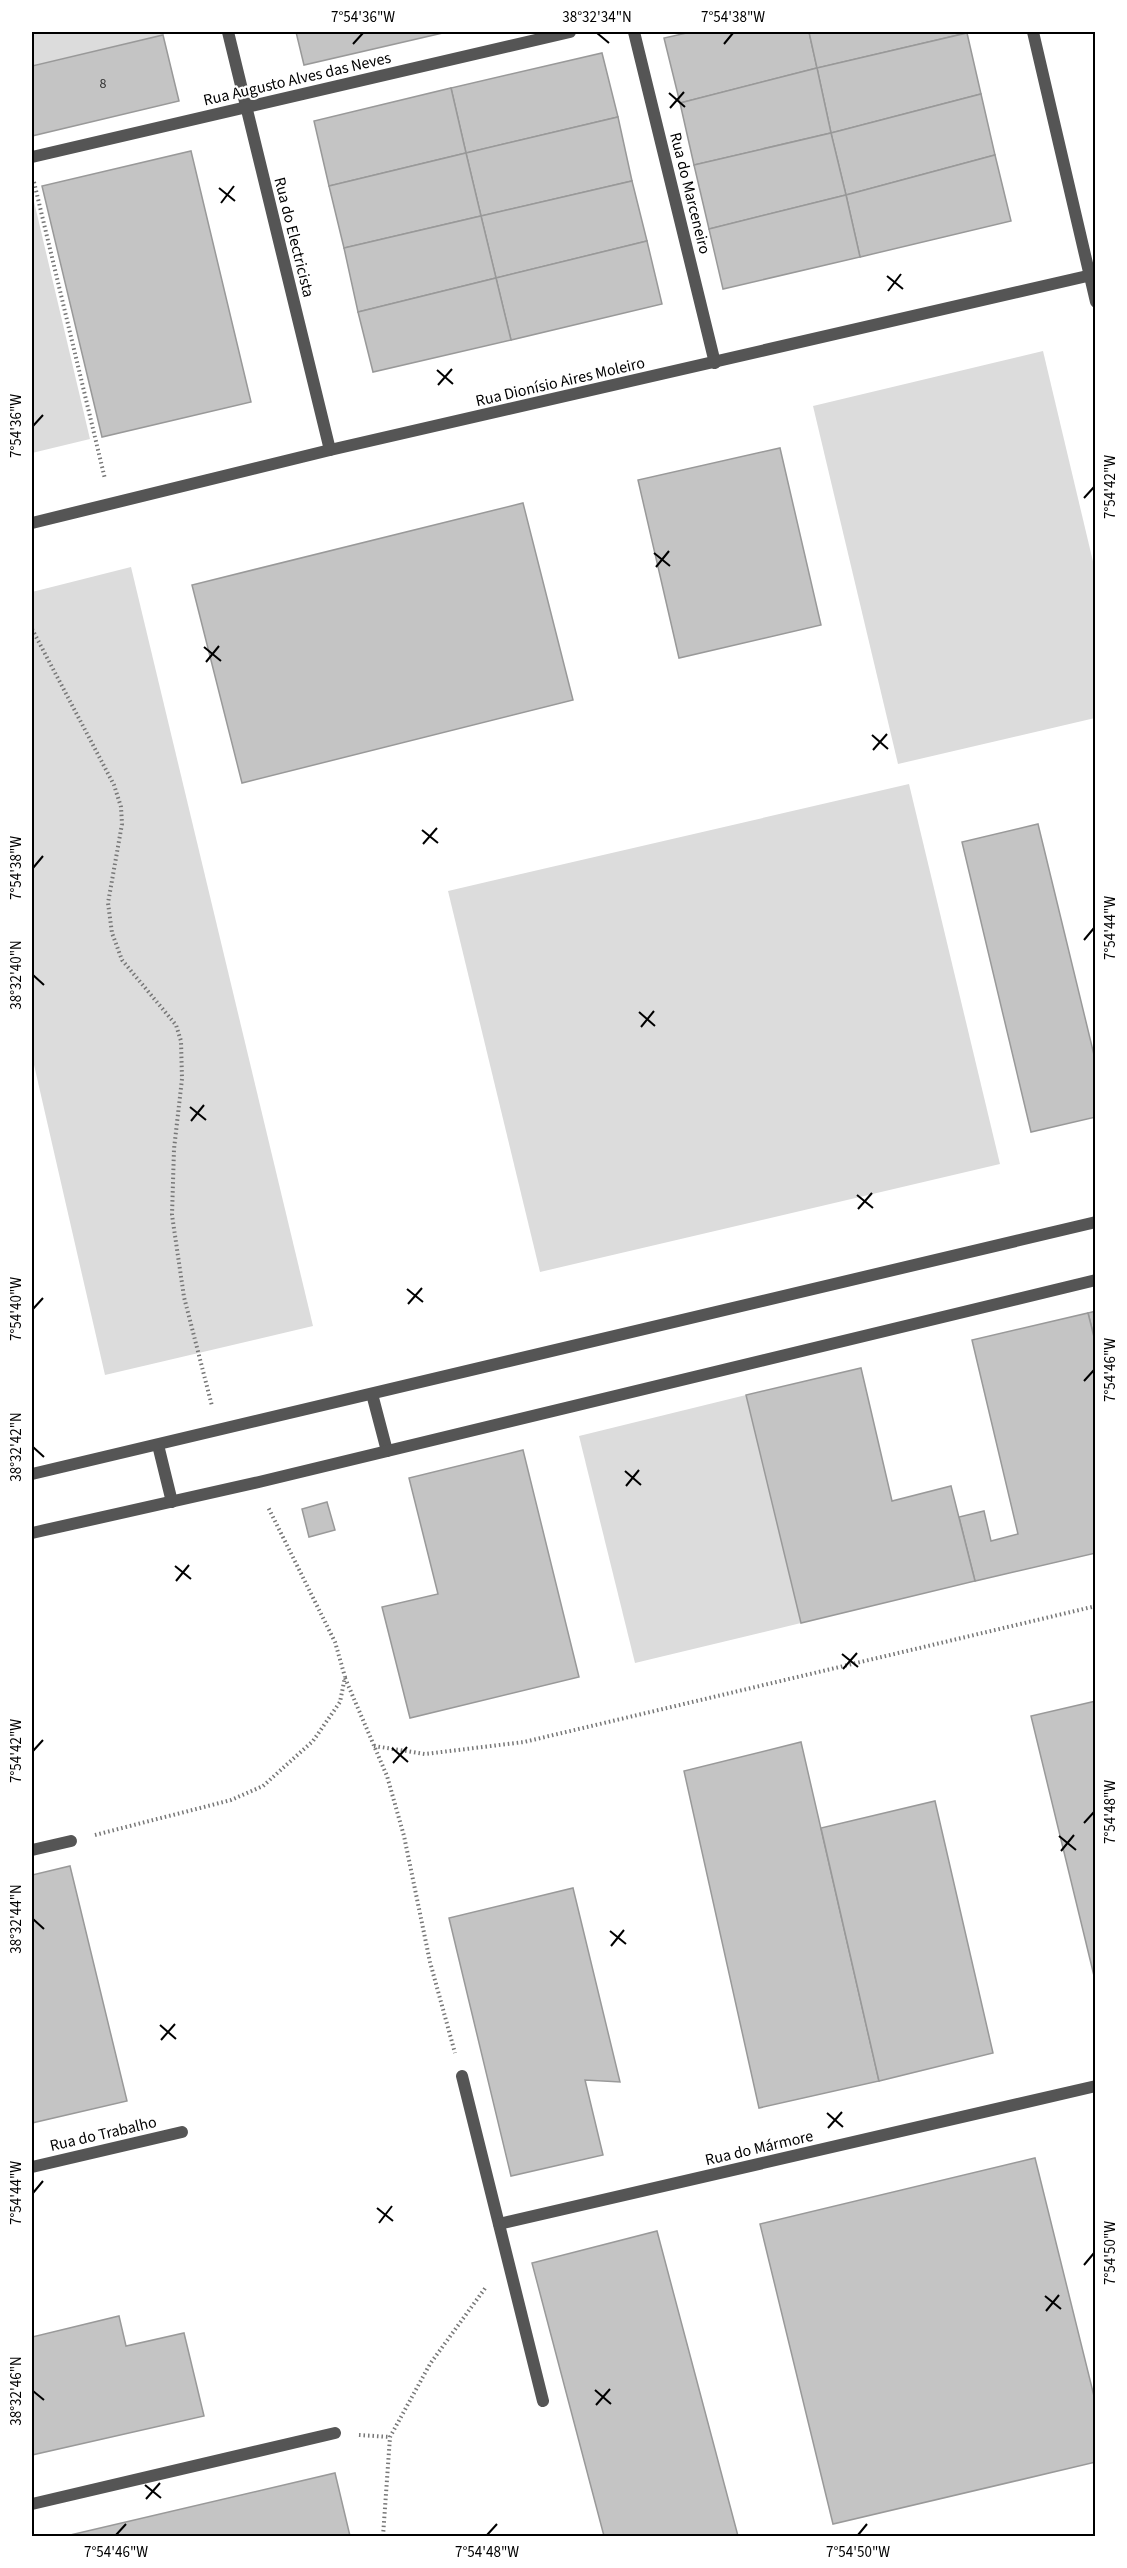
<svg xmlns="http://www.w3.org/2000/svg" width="1127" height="2568" font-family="'Source Sans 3',sans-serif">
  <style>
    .green { fill: #dcdcdc }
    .building { fill: #c4c4c4; stroke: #999; stroke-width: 1.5 }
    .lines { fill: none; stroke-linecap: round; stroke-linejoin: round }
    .path { stroke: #777; stroke-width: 4; stroke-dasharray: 1.5 3; stroke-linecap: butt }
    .lane { stroke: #555; stroke-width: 12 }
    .street { stroke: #555; stroke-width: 12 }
    .ticks { fill: none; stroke: #000; stroke-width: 2 }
    .labels { text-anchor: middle; stroke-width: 4.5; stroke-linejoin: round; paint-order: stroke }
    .number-label { font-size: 14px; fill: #313131 }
    .street-label { font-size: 16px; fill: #000; stroke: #fff }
    .neatline { fill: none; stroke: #000; stroke-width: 2 }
    .ticks-label { font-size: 15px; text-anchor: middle; fill: #000 }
  </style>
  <rect width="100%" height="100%" fill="#fff"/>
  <g class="green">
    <polygon points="32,32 162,32 163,35 32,66"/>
    <polygon points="32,193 90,439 32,453"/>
    <polygon points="1043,351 1095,570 1095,718 898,764 813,406"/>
    <polygon points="131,567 313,1326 105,1375 32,1056 32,592"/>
    <polygon points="909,784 1000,1164 540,1272 448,891"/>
    <polygon points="746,1395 801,1623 635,1663 579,1436"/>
  </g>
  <g class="building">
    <polygon points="296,32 447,32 304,65"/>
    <polygon points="691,32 809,32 817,68 680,103 664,38"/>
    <polygon points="809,32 967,32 967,33 817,68"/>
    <polygon points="967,33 981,94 831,133 817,68"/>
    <polygon points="163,35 179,101 32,136 32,66"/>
    <polygon points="602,53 618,117 466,153 451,88"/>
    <polygon points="817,68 831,133 694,165 680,103"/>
    <polygon points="451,88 466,153 329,186 314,121"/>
    <polygon points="981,94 995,155 846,195 831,133"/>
    <polygon points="618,117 632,181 481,216 466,153"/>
    <polygon points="831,133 846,195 709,229 694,165"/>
    <polygon points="191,151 251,402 102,437 42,186"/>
    <polygon points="466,153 481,216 344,248 329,186"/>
    <polygon points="995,155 1011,221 860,257 846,195"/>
    <polygon points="632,181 647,241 496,278 481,216"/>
    <polygon points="846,195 860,257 723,289 709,229"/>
    <polygon points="481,216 496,278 358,312 344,248"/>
    <polygon points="647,241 662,304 511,340 496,278"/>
    <polygon points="496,278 511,340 373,372 358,312"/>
    <polygon points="780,448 821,625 679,658 638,480"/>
    <polygon points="523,503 573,700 242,783 192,585"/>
    <polygon points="1038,824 1096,1063 1096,1117 1031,1132 962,842"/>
    <polygon points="1096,1311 1096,1345 1088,1313"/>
    <polygon points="1088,1313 1096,1345 1096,1553 975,1581 959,1517 984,1511 991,1541 1018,1534 972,1340"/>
    <polygon points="861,1368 892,1501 951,1486 975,1581 801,1623 746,1395"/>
    <polygon points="523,1450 579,1677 410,1718 382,1607 438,1594 409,1478"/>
    <polygon points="327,1502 335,1530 309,1537 302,1509"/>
    <polygon points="1096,1701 1096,1984 1031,1716"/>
    <polygon points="801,1742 879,2081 759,2108 684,1771"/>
    <polygon points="935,1801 993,2053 879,2081 821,1828"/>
    <polygon points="70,1866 127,2101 32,2123 32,1875"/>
    <polygon points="573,1888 620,2082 585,2080 603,2155 511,2176 449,1918"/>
    <polygon points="1035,2158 1096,2404 1096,2462 833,2524 760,2224"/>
    <polygon points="657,2231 738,2536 604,2536 532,2263"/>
    <polygon points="119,2316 126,2346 184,2333 204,2416 32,2455 32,2337"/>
    <polygon points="335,2473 350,2536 66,2536"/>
  </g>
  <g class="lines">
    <g class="path">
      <polyline points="34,182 105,479"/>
      <polyline points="32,629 114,785 121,807 122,824 108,903 112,933 122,960 176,1025 181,1041 182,1079 174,1149 172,1215 184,1297 212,1406"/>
      <polyline points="345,1678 387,1776 404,1836 430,1962 455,2053"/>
      <polyline points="374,1746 425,1754 524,1742 1096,1606"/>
      <polyline points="95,1835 231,1800 263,1786 313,1741 340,1702 345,1677 335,1642 268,1507"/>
      <polyline points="359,2435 390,2437"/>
      <polyline points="383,2536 390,2437 430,2364 486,2287"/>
    </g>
    <g class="lane">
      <polyline points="372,1394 387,1451"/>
      <polyline points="158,1445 172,1502"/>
      <polyline points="32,1533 259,1482 1096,1280"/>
      <polyline points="32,1850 71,1841"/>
      <polyline points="462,2076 543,2401"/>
      <polyline points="32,2167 182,2132"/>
      <polyline points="499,2224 1096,2086"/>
      <polyline points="32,2504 335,2433"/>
    </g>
    <g class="street">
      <polyline points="228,32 330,450"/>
      <polyline points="634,32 715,363"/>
      <polyline points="1033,32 1096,302"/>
      <polyline points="32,157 570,32"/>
      <polyline points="32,523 330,450 1096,274"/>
      <polyline points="32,1474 1096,1222"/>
    </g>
  </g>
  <path class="ticks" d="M597 33 609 43M353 44 363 33M724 44 733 33M669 93 685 107M670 108 684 92M219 188 235 201M221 203 234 186M887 276 903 289M888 291 901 274M437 370 453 384M438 385 452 369M33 426 43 415M1084 498 1094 487M654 553 670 566M656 567 669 551M204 647 221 661M206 662 219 646M872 735 888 749M873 750 887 734M422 830 438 843M423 844 437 828M33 868 43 856M1084 940 1094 928M33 975 44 985M639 1012 655 1026M641 1027 654 1011M190 1107 206 1120M191 1121 204 1105M857 1195 873 1208M858 1209 872 1193M407 1289 423 1302M408 1304 422 1288M33 1309 43 1298M1084 1381 1094 1370M33 1447 44 1457M625 1471 641 1485M626 1486 639 1470M175 1566 191 1579M176 1581 189 1565M842 1654 858 1667M843 1669 857 1653M392 1748 408 1762M33 1751 43 1740M393 1763 407 1747M1084 1823 1094 1812M1059 1836 1076 1850M1061 1851 1074 1835M33 1919 44 1929M610 1931 626 1944M611 1946 624 1930M160 2025 176 2039M161 2040 175 2024M827 2113 843 2127M828 2128 842 2112M33 2193 43 2181M377 2208 393 2221M379 2223 392 2206M1084 2265 1094 2253M1045 2296 1061 2309M1046 2311 1059 2295M595 2390 611 2404M33 2391 44 2400M596 2405 610 2389M145 2485 161 2498M146 2499 160 2483M116 2535 126 2524M487 2535 497 2524M858 2535 867 2524"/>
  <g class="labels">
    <g class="number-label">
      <text x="103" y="88">8</text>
    </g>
    <g class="street-label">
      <text transform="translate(297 78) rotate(-13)" y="6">Rua Augusto Alves das Neves</text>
      <text transform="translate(691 193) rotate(76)" y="6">Rua do Marceneiro</text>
      <text transform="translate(295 237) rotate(76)" y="6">Rua do Electricista</text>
      <text transform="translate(560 381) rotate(-13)" y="6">Rua Dionísio Aires Moleiro</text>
      <text transform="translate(103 2133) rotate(-13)" y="6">Rua do Trabalho</text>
      <text transform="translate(759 2147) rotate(-13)" y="6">Rua do Mármore</text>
    </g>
  </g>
  <rect width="1127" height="2568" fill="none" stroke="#ffffff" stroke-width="66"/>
  <rect x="33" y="33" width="1061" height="2502" class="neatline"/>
  <g class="ticks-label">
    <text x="363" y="22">7°54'36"W</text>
    <text x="597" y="22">38°32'34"N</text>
    <text x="733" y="22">7°54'38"W</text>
    <text transform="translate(16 426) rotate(-90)" y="5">7°54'36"W</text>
    <text transform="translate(1110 487) rotate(-90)" y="5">7°54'42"W</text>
    <text transform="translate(16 868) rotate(-90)" y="5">7°54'38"W</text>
    <text transform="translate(1110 928) rotate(-90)" y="5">7°54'44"W</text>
    <text transform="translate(16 975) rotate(-90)" y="5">38°32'40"N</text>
    <text transform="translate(16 1309) rotate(-90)" y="5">7°54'40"W</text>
    <text transform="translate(1110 1370) rotate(-90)" y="5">7°54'46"W</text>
    <text transform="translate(16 1447) rotate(-90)" y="5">38°32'42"N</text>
    <text transform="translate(16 1751) rotate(-90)" y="5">7°54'42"W</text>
    <text transform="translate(1110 1812) rotate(-90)" y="5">7°54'48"W</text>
    <text transform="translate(16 1919) rotate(-90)" y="5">38°32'44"N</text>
    <text transform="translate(16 2193) rotate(-90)" y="5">7°54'44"W</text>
    <text transform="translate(1110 2253) rotate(-90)" y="5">7°54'50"W</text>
    <text transform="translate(16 2391) rotate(-90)" y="5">38°32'46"N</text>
    <text x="116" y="2557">7°54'46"W</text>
    <text x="487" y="2557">7°54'48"W</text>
    <text x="858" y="2557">7°54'50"W</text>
  </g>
</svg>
